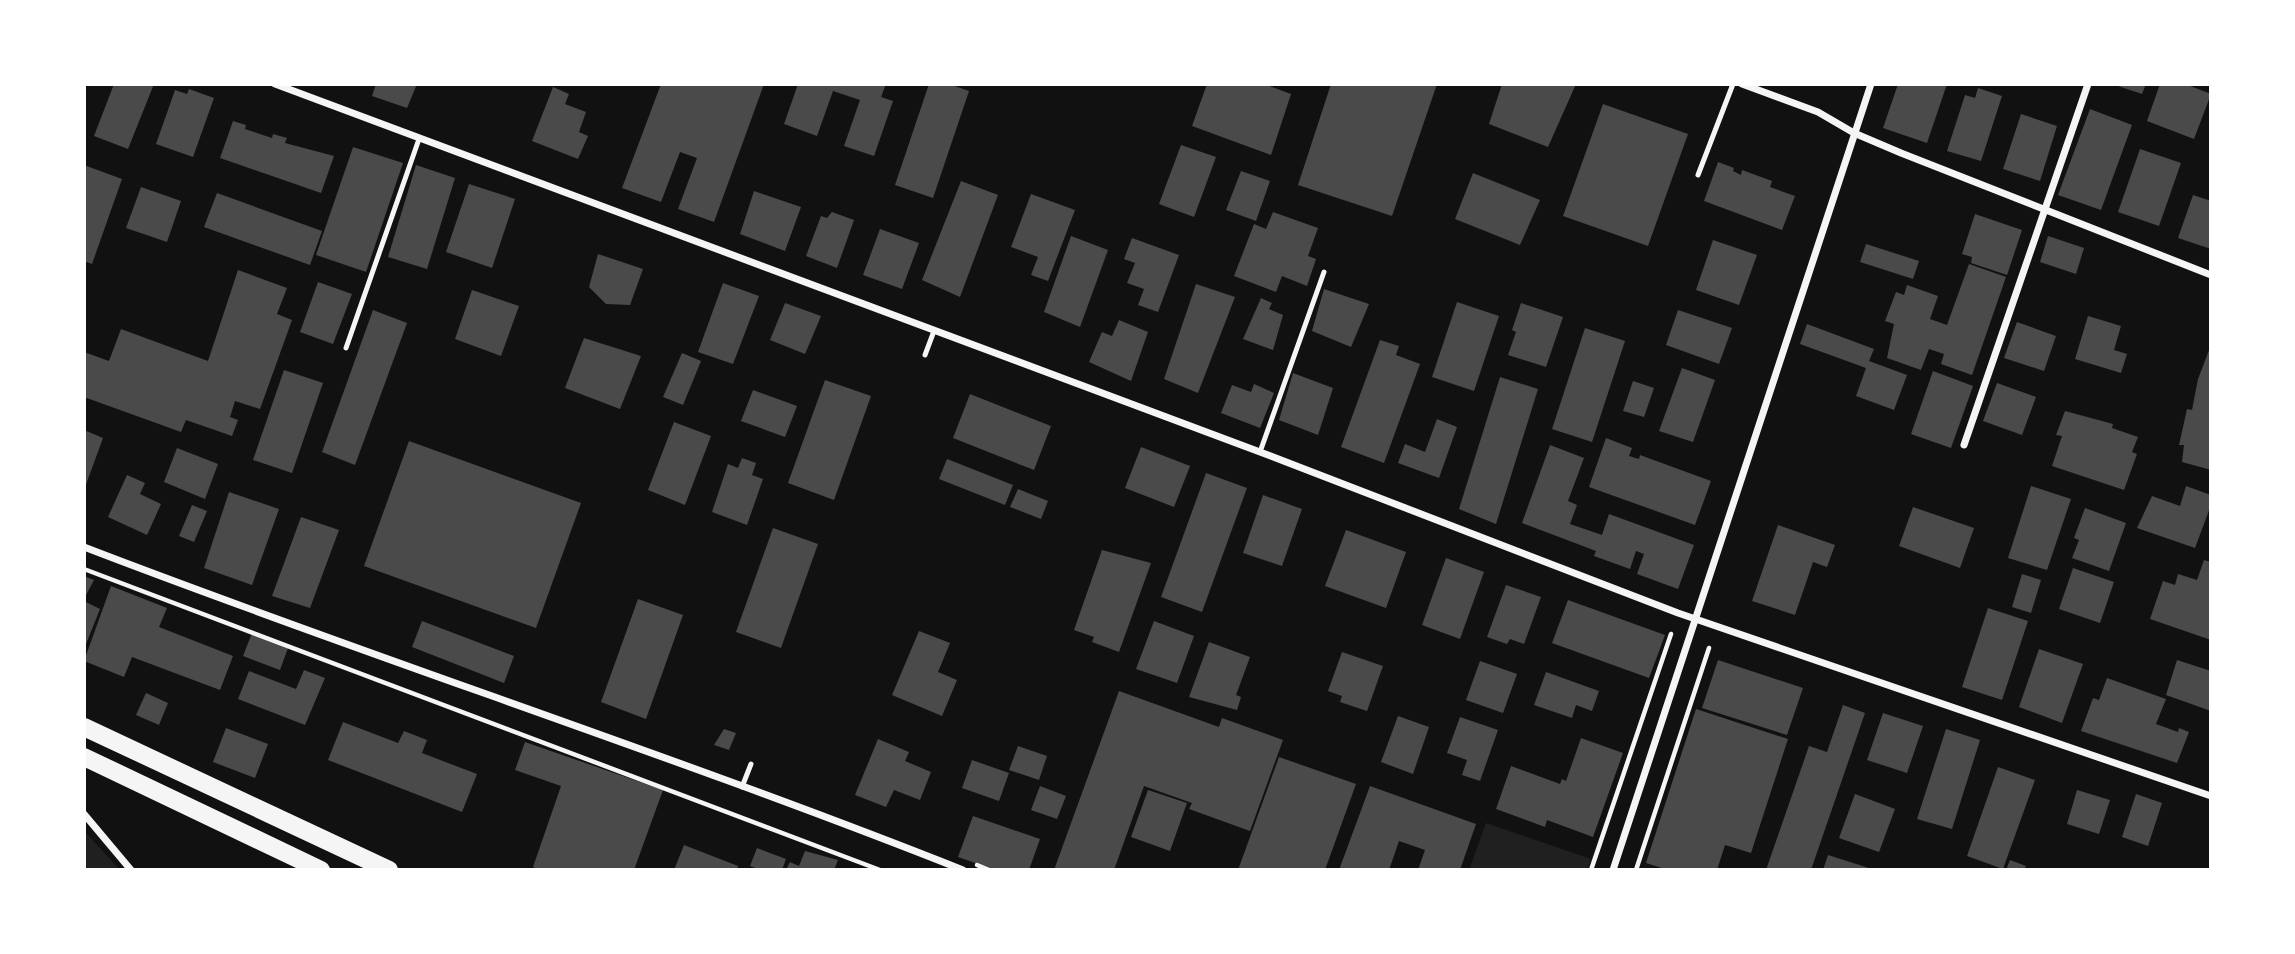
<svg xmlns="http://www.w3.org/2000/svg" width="2295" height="954" font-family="'Sofia Sans Condensed',sans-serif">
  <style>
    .green { fill: #202020 }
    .building { fill: #4a4a4a }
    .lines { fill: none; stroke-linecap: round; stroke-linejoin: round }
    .path { stroke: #f5f5f5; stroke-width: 4.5 }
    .service { stroke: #f5f5f5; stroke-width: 5 }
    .minor { stroke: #f5f5f5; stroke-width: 7 }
    .primary { stroke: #f5f5f5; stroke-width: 18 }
  </style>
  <rect width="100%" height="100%" fill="#111"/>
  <g class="green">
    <polygon points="1486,823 1591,859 1587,870 1469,870"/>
    <polygon points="84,831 120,870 84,870"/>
  </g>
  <g class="building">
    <polygon points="114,84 154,84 128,149 94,136"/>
    <polygon points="376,84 417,84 407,108 372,96"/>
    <polygon points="661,84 764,84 714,222 678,209 697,158 680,152 661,202 622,188"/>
    <polygon points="798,84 886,84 881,97 893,101 874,156 844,146 860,100 833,91 817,136 784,124"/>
    <polygon points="929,84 949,84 969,91 933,198 895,185"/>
    <polygon points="1207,84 1264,84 1291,94 1271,155 1192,126"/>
    <polygon points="1331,84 1437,84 1392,216 1298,185"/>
    <polygon points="1502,84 1576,84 1548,147 1489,124"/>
    <polygon points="1898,84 1947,84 1927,143 1883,128"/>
    <polygon points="2112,84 2146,84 2142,94"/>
    <polygon points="2160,84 2185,84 2211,94 2194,139 2147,121"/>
    <polygon points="553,87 569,94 565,104 586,112 579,132 588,136 578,159 532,141"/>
    <polygon points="1978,88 2002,96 1981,161 1947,151 1965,95 1975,98"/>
    <polygon points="189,89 214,98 193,157 156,144 175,90 187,94"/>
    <polygon points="1603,104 1688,134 1648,246 1563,216"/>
    <polygon points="2090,109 2132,125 2101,210 2058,195"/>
    <polygon points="2021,114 2057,126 2040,181 2003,169"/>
    <polygon points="233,121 246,125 245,129 272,138 273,134 287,138 285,143 334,156 321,193 220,158"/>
    <polygon points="1181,145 1216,157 1194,217 1159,204"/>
    <polygon points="353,147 403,163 366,272 316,255"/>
    <polygon points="2140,149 2181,163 2159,226 2118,212"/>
    <polygon points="1718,162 1734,168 1733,171 1741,175 1742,170 1772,181 1770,187 1795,196 1782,230 1704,201"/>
    <polygon points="84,165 122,179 92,264 84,261"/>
    <polygon points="416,165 455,178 427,269 388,257"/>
    <polygon points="1241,171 1270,181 1256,221 1226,210"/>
    <polygon points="1473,173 1540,200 1520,245 1455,219"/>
    <polygon points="961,181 998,195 960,297 922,280"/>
    <polygon points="469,184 515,199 492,268 446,252"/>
    <polygon points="141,187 181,201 167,242 126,228"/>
    <polygon points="754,191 801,207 785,251 740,234"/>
    <polygon points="217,193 322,231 310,265 204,227"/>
    <polygon points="1031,194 1075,210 1048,281 1031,275 1038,257 1011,247"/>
    <polygon points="2193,195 2211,201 2211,249 2178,238"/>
    <polygon points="832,212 854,220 837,268 806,256 821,216 827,218"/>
    <polygon points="1273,212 1318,228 1308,256 1316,259 1307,286 1282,276 1276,292 1234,276 1254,224 1266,229"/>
    <polygon points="1975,214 2022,230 2007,275 1971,263 1972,257 1962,254"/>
    <polygon points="880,229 919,243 902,289 863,275"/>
    <polygon points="1071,236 1108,250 1080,327 1044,312"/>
    <polygon points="2048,236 2084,248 2076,274 2040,262"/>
    <polygon points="1132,238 1179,255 1158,312 1138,305 1144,289 1127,283 1135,263 1124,259"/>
    <polygon points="1713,240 1757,255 1739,305 1696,290"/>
    <polygon points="1866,244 1919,261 1913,279 1860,262"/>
    <polygon points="598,254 643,269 630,305 606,304 589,287"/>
    <polygon points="1969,264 2006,277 1972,375 1941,364 1944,354 1929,349 1921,370 1887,358 1894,324 1885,321 1896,292 1904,295 1907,285 1938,296 1930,319 1947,325"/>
    <polygon points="238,270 287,288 277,314 292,320 260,409 235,401 230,417 238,420 232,436 186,420 181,432 84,397 84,352 109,361 121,329 208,361"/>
    <polygon points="318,282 352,294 333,344 300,332"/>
    <polygon points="723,283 759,296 733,364 698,352"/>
    <polygon points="1196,284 1235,297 1198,393 1164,379"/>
    <polygon points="1324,289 1369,304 1351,347 1312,331"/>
    <polygon points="472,290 519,306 501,356 455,339"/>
    <polygon points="1261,298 1272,303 1269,309 1283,315 1273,350 1243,339"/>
    <polygon points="1457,302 1499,316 1474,391 1432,377"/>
    <polygon points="785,303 821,316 805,354 770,340"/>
    <polygon points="1521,303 1563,317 1546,367 1508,355 1516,332 1512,330"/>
    <polygon points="373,310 407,323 355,465 322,452"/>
    <polygon points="1678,310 1732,328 1719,364 1666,345"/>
    <polygon points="2088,316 2121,326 2114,350 2127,354 2121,373 2075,359"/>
    <polygon points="1119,320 1148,332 1131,381 1089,362 1102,332 1112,336"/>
    <polygon points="2017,322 2056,336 2044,371 2004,358"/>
    <polygon points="1807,324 1874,349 1869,361 1907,375 1894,410 1856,396 1866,368 1800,344"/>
    <polygon points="1585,328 1625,341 1592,442 1552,429"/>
    <polygon points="584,338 641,356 620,409 565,388"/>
    <polygon points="1380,340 1399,346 1396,355 1420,364 1384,463 1341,447"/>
    <polygon points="2211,345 2211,470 2182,462 2184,445 2179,445 2187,409 2192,410 2198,379"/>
    <polygon points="682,353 701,361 683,405 663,397"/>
    <polygon points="1682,368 1715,380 1693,442 1659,431"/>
    <polygon points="284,370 323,383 292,473 253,460"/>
    <polygon points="1933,371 1973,386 1951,448 1911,434"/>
    <polygon points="1293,373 1333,388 1318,435 1279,420"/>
    <polygon points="1500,377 1538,389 1496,524 1459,509"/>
    <polygon points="825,380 871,396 834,500 788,483"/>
    <polygon points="1633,381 1654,388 1644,417 1623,411"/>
    <polygon points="1997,383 2036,397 2022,435 1983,421"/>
    <polygon points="1254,384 1274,393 1260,428 1221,413 1232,385 1251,392"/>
    <polygon points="753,390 797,406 785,437 741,421"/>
    <polygon points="970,394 1051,426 1034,470 953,438"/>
    <polygon points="2065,411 2113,424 2112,428 2138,437 2132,452 2137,454 2124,490 2052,466 2062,436 2056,435"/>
    <polygon points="1437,419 1457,427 1439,478 1398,463 1405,444 1425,452"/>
    <polygon points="674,422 711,436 685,505 648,490"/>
    <polygon points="84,430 103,438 84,490"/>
    <polygon points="1606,438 1632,448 1629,456 1639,459 1640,455 1711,481 1695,525 1589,487"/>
    <polygon points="409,441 581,503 536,628 364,566"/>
    <polygon points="1550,445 1584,458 1568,501 1577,505 1570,524 1602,535 1609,514 1694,545 1678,589 1637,574 1644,554 1636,551 1630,569 1594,556 1596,551 1522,523"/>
    <polygon points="1141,447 1190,466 1174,507 1125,488"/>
    <polygon points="177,448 218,464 205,499 164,482"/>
    <polygon points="742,458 756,463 752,475 763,479 747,525 712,512 728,464 738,468"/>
    <polygon points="947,459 1013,485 1005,505 939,479"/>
    <polygon points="1206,473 1247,488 1202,612 1161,597"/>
    <polygon points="127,475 145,483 140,494 161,504 147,535 108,517"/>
    <polygon points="2031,486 2071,499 2047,570 2008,558"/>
    <polygon points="2186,486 2211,495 2211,505 2195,548 2137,528 2152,496 2180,506"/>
    <polygon points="1018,489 1048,501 1041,519 1010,507"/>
    <polygon points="229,492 279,509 252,585 204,568"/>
    <polygon points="1263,495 1302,509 1282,566 1243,553"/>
    <polygon points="192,505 207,511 194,542 179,536"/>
    <polygon points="1913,507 1974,528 1960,568 1899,546"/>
    <polygon points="2085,508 2126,523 2109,571 2072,558 2079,540 2074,538"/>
    <polygon points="301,517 339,530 310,608 272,596"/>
    <polygon points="1778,525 1835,545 1827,567 1813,562 1795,615 1752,601"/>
    <polygon points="773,528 818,544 781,648 736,632"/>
    <polygon points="1346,530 1406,552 1386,608 1325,586"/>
    <polygon points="1102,550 1151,563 1119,652 1092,642 1094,637 1074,630"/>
    <polygon points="1446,558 1484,572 1460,639 1422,625"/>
    <polygon points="2204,560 2211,562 2211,640 2150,619 2163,581 2175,585 2178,574 2197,580"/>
    <polygon points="2073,568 2114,582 2100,623 2059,609"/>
    <polygon points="2022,574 2041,580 2031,613 2012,607"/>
    <polygon points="84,576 94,580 84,599"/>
    <polygon points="1506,585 1541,597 1524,644 1510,639 1507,644 1487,637"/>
    <polygon points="111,586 167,608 159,627 233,656 220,690 132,657 124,677 84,661"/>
    <polygon points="638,599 683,615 646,719 601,702"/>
    <polygon points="1568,600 1665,635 1649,678 1552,643"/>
    <polygon points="84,601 100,609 84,649"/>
    <polygon points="1988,608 2028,621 2002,700 1962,687"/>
    <polygon points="422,621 514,656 504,683 412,647"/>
    <polygon points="1154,621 1194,636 1177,683 1136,669"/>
    <polygon points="919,631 950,643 938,672 957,680 942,716 892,695"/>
    <polygon points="252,633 288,648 280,670 243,656"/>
    <polygon points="1209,642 1250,657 1236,695 1241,697 1237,710 1189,697"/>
    <polygon points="2039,649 2083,664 2062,723 2019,707"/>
    <polygon points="1342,652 1383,666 1367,711 1340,702 1342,696 1328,691"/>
    <polygon points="1718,660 1803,688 1787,735 1702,708"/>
    <polygon points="2177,660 2211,671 2211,711 2166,695"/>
    <polygon points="1480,661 1517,674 1503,713 1466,700"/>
    <polygon points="304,670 325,678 305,725 238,699 249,671 296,689"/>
    <polygon points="1546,672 1599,691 1592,711 1576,705 1572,718 1534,705"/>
    <polygon points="2107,678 2166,699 2156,724 2178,732 2179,728 2189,732 2177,763 2081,731 2093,698 2099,700"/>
    <polygon points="1119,691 1219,727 1222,718 1283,740 1250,831 1189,809 1192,803 1144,786 1114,870 1054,870"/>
    <polygon points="146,693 168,703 159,725 136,715"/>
    <polygon points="1843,705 1865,713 1811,870 1766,870 1809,746 1827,752"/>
    <polygon points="1696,709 1788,739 1751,853 1725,845 1717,870 1668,870 1646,863"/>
    <polygon points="1883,713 1923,726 1907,773 1867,760"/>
    <polygon points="1398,716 1429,727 1413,774 1381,762"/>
    <polygon points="1460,717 1498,730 1480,781 1462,775 1467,760 1447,753"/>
    <polygon points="343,722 398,743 404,731 427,740 422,753 477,774 462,812 328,760"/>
    <polygon points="226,728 268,744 255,778 213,762"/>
    <polygon points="724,729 736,733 729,750 714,745"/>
    <polygon points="1946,729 1980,740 1952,829 1917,819"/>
    <polygon points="1581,738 1623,753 1593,837 1547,820 1545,827 1496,809 1511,766 1560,784 1562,779 1566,781"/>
    <polygon points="878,739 909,752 905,761 931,772 920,800 894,790 886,807 855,795"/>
    <polygon points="525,742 663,790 634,870 540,870 533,867 561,786 515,770"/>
    <polygon points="1018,746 1047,756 1039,780 1009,770"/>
    <polygon points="1279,757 1356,784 1325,870 1238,870"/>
    <polygon points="972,760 1009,773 999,801 962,788"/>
    <polygon points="1998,767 2035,780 2003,869 1967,856"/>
    <polygon points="1040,786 1066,796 1057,819 1031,810"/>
    <polygon points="1370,786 1476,824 1460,870 1418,870 1425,850 1399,841 1389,870 1339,870"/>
    <polygon points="1148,790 1187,803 1170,851 1131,837"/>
    <polygon points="2077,790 2110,800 2099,834 2067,824"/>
    <polygon points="1855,794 1895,809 1879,852 1839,838"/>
    <polygon points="2136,794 2162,803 2148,846 2122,837"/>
    <polygon points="973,816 1040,839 1029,870 995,870 958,857"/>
    <polygon points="684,845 738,866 737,870 674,870"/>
    <polygon points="757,848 786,859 782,870 761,870 750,866"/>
    <polygon points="805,851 838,860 834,870 786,870 790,862 799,866"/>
    <polygon points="1828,855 1872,869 1872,870 1823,870"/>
    <polygon points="2010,860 2026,866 2024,870 2006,870"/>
  </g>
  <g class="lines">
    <g class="path">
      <polyline points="84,569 880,870"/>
      <polyline points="977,865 989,870"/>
      <polyline points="1591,870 1671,634"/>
      <polyline points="1636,870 1709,648"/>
    </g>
    <g class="service">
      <polyline points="1698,175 1733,84"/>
      <polyline points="346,348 419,139"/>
      <polyline points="925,355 934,331"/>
      <polyline points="1260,452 1324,272"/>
      <polyline points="742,787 751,764"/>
    </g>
    <g class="minor">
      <polyline points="275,84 1268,455 1678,613 2211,796"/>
      <polyline points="1742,84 1818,112 1854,133 1901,153 2211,275"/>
      <polyline points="1964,445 2088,84"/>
      <path d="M84 547C375 659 673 755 963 870"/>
      <polyline points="84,814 131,870"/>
      <polyline points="1613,870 1871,84"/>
    </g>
    <g class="primary">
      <polyline points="84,727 389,870"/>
      <polyline points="84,757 321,870"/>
    </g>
  </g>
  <rect width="2295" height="954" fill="none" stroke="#ffffff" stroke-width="172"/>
</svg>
